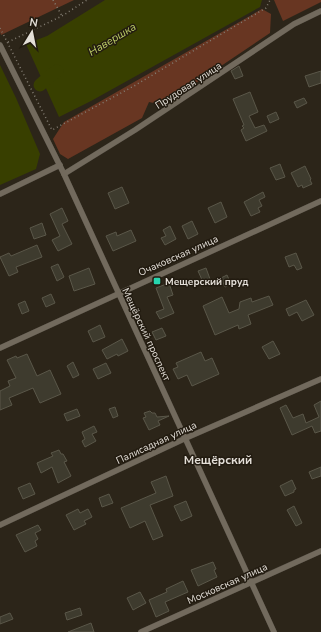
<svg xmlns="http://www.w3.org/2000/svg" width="321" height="632" font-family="'Nunito Sans',sans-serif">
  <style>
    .green { fill: #683622 }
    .water { fill: #383f00 }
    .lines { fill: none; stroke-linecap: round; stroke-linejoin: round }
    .river { stroke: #383f00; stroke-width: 13 }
    .building { fill: #3e3b2e; stroke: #5a5749 }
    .street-casing { stroke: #464037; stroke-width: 6 }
    .path { stroke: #847e74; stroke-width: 1.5; stroke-dasharray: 1 3; stroke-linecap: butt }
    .street { stroke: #726a5d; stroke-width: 5.5 }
    .poi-dot { fill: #26d5ae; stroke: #221b10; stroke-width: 1.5 }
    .labels { text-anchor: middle; stroke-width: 3; stroke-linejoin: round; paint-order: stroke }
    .street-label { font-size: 10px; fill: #e4dfd8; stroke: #221b10 }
    .poi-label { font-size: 10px; font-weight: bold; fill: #e4dfd8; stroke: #221b10; text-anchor: start }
    .water-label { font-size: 11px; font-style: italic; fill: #becf67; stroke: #221b10 }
    .quarter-label { font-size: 12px; font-weight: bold; fill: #e4dfd8; stroke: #221b10 }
  </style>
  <rect width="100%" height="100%" fill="#2c2519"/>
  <g class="green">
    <polygon points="0,0 74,0 1,35 0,32"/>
    <polygon points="274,0 321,0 321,2 283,21"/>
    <polygon points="262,9 271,14 270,33 163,105 149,102 142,118 68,159 60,154 53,139 64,122"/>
  </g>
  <g class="water">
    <polygon points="105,0 262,0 260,7 91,101 59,117 26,44 47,36"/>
    <polygon points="0,65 16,98 40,154 36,169 0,185"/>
  </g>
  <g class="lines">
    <polyline class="river" points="40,85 50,76 57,71"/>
  </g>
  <g class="building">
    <polygon points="239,66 243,76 235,79 231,71"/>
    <polygon points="321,71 321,83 309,87 305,76"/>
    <polygon points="250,92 258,112 249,116 255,128 264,125 267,131 246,141 241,130 244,128 242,126 244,125 233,99"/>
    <polygon points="304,98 307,103 297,108 294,102"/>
    <polygon points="276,112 279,119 270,123 267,116"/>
    <polygon points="280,164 285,177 276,180 270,168"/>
    <polygon points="305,166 311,179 310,180 312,184 303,188 302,185 298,187 291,173"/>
    <polygon points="122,187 129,203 115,209 108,193"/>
    <polygon points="263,192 265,197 259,200 262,206 258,208 260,212 251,216 244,202"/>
    <polygon points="221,202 227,217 215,223 208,208"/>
    <polygon points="62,208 68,221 62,224 72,244 58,251 52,240 60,236 50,214"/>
    <polygon points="192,221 198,234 188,239 182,226"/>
    <polygon points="42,223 46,235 34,239 30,228"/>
    <polygon points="170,226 176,239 165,245 161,238 166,236 163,230"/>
    <polygon points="131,230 136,241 113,251 106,236 116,232 117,236"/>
    <polygon points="37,245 42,257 16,267 18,272 9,276 0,257 9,253 11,256"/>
    <polygon points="296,253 302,268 297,270 294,265 289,267 285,257"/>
    <polygon points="58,264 64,277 57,281 51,267"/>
    <polygon points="89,268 95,284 74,291 69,276"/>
    <polygon points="206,268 210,279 203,282 198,271"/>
    <polygon points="227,275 231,284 225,287 221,278"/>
    <polygon points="169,283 173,295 167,297 174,313 160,319 156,312 164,309 156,288"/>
    <polygon points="51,294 55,303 46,307 42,298"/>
    <polygon points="269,296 273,305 248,315 251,324 239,329 238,325 215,335 203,306 222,297 229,313 239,309 240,302 251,298 252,302"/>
    <polygon points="306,300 314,315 302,321 297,312 289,316 286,309"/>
    <polygon points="25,301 29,311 22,314 18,304"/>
    <polygon points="100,325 105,337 93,342 88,331"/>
    <polygon points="162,328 166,336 156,340 152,332"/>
    <polygon points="122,339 128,351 118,356 117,354 107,359 102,350"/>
    <polygon points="273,341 280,354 269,359 262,347"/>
    <polygon points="201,352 205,361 212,358 219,374 192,386 187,375 178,379 173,369 178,367 176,363"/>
    <polygon points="27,354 37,376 50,370 61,394 40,403 33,388 9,398 12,405 0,410 0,391 10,386 8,381 16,378 7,360 16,356 17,358"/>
    <polygon points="73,362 79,375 73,378 67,366"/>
    <polygon points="106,363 111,373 98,379 93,369"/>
    <polygon points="321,401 321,431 315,433 312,426 292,435 280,408 286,405 293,418 303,414 306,423 319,417 314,405"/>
    <polygon points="115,407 118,416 113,418 109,409"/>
    <polygon points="77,409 80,416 67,421 64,414"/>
    <polygon points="150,411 152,413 155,413 157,417 169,416 158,421 160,425 149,430 143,418 146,417 144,413"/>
    <polygon points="94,426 97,432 92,434 96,441 85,447 82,441 85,439 82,432"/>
    <polygon points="59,450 61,454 63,454 67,461 64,462 71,476 58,483 52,467 41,473 37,463 53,456 51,453"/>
    <polygon points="321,467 321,476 312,479 309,472"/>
    <polygon points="166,476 173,496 150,505 163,536 153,540 145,521 130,528 121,508 156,493 151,482"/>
    <polygon points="292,480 296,489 294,490 294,492 285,496 280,486"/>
    <polygon points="30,483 35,494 23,499 18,488"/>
    <polygon points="109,494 113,503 102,507 99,498"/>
    <polygon points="186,501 192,516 181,521 174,506"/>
    <polygon points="294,506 302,523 296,526 287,510"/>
    <polygon points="78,509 80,513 88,509 92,517 84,521 86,524 74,530 66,515"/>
    <polygon points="38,525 41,530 35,533 38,539 35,541 37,546 25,552 16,535"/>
    <polygon points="213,562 216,569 214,570 217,577 198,586 191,570"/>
    <polygon points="183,581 188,592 165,602 169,611 156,617 149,600 167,592 166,589"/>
    <polygon points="140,592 146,603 133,610 127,598"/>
    <polygon points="80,608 82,615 67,620 65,613"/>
    <polygon points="10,613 13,619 0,624 0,617"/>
    <polygon points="91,623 94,632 68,632"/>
  </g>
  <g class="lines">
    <g class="street-casing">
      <g id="street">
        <polyline points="0,45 64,174 274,632"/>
        <polyline points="64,174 135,130 294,24 321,11"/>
        <polyline points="0,194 60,165"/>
        <polyline points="0,348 321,201"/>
        <polyline points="0,525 186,438 321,379"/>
        <polyline points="141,632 321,551"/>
      </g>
    </g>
    <g class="path">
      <polyline points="53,0 62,16"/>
      <polyline points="0,28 52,130 134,86 230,29 266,8 270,0"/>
      <polyline points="8,42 62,16 87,0"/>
    </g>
    <use href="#street" class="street"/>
  </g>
  <rect class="poi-dot" x="153" y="277" width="8" height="8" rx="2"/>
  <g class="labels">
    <g class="street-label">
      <text transform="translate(188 85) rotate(-33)" y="4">Прудовая улица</text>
      <text transform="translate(178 255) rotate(-24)" y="4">Очаковская улица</text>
      <text transform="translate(147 334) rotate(65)" y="4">Мещёрский проспект</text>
      <text transform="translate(156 442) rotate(-25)" y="4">Палисадная улица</text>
      <text transform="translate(227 583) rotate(-24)" y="4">Московская улица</text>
    </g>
    <g class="poi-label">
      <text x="165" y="285">Мещерский пруд</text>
    </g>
    <g class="water-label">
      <text transform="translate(112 39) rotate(-31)" y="4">Навершка</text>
    </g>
    <g class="quarter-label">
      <text x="218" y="464">Мещёрский</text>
    </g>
  </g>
  <g transform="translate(32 32) rotate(10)" stroke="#221b10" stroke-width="3" paint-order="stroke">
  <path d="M0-3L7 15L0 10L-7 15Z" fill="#e4dfd8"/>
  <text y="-6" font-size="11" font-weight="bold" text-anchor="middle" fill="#e4dfd8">N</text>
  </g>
</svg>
